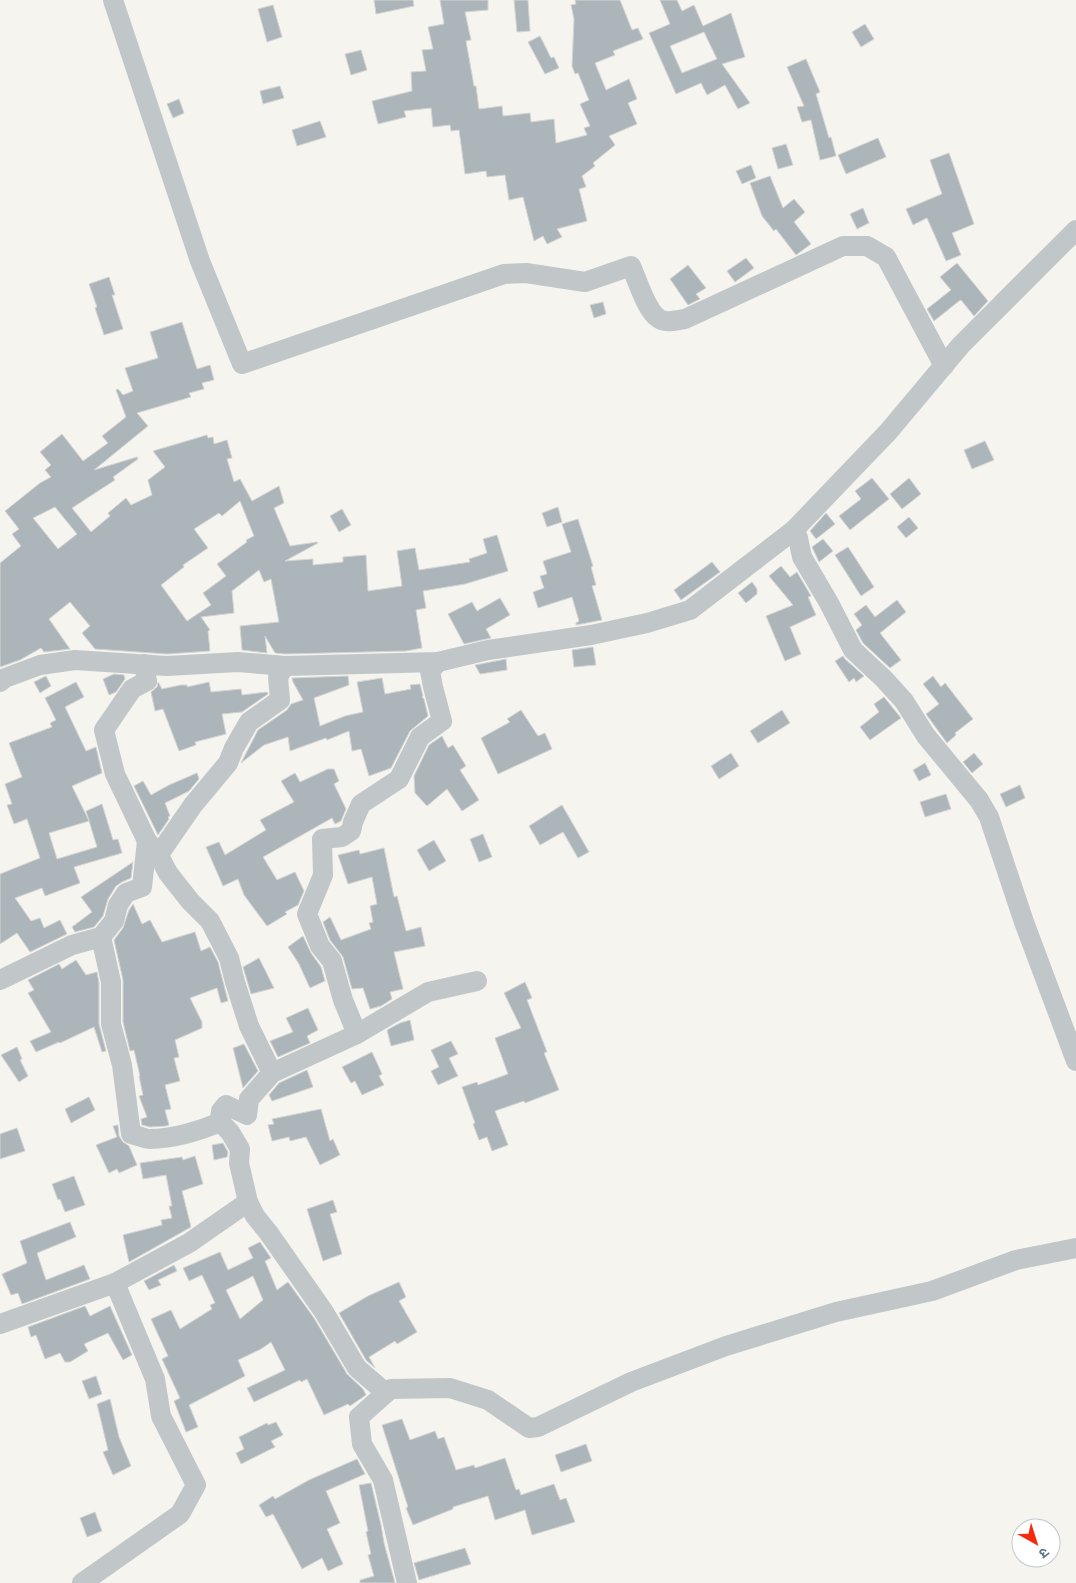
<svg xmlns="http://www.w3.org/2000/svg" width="1076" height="1583" font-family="'Alegreya Sans','Noto Sans Devanagari',sans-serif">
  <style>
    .building { fill: #acb5b9; stroke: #d5d5d3; fill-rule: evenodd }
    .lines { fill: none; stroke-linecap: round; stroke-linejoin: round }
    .street { stroke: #c1c6c9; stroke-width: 20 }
  </style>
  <rect width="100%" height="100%" fill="#f5f4ef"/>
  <g class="building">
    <polygon points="374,0 413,0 414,6 376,14"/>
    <polygon points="440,0 488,0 488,10 465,12 471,40 466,41 474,86 476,86 479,109 502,106 503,116 530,113 531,122 554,119 556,143 587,135 584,128 590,126 580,104 589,100 578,73 575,74 572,66 574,19 571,5 576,4 575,0 620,0 632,30 638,28 643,39 613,51 615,55 595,63 606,90 629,79 637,99 628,103 637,124 609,136 615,145 593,163 595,166 582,176 586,187 579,189 587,221 557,229 562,237 547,244 543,236 534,241 523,197 509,200 505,175 487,177 486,171 465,174 459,130 451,131 450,125 433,127 431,108 404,111 406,117 378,124 372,101 412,91 411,72 426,71 422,50 433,49 428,27 444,24"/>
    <polygon points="514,0 528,0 530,31 517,32"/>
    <path d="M660 0H677L682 11 694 5 703 26 731 13 745 57 722 64 750 103 738 109 725 85 707 95 701 83 676 94 649 33 670 24ZM704 32 717 59 682 73 670 46Z"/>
    <polygon points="273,5 282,37 267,42 258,9"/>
    <polygon points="865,24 874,39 861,47 852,32"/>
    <polygon points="540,36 551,58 554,57 559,68 545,74 528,42"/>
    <polygon points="361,50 367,70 351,75 345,54"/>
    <polygon points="806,59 820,92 816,94 829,138 831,137 836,156 820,160 811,120 802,122 797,107 804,106 787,67"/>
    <polygon points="280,86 284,98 263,104 260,91"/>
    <polygon points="179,99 184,113 173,118 167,104"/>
    <polygon points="320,121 326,137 297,146 292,130"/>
    <polygon points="878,138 886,157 846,174 838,155"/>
    <polygon points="786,144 793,165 778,169 772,148"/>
    <polygon points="949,153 974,224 952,233 961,255 946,261 927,218 913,225 906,209 942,194 930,160"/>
    <polygon points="751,165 756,178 742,184 736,171"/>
    <polygon points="770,176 783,208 794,199 805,212 794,222 811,244 796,255 776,229 774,231 762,216 750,183"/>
    <polygon points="863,208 869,223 857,229 850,214"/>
    <polygon points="746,258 754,268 735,282 727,271"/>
    <polygon points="957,263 988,301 974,316 961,300 959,301 934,321 927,309 951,290 940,277"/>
    <polygon points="688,265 706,288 696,294 700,299 688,305 670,279"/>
    <polygon points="109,277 115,295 112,295 123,329 104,335 95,308 97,307 89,284"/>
    <polygon points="603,302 606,314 594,318 590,305"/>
    <path d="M182 322 197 369 210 365 214 380 202 383 204 389 189 393 191 397 137 413 148 426 94 470 137 457 138 459 113 477 115 480 72 508 91 532 110 516 108 513 126 498 131 505 152 495 148 480 165 467 153 451 207 435 208 438 213 437 214 444 227 440 232 458 227 459 234 482 240 479 252 501 279 486 284 503 274 508 290 546 317 542 318 543 285 561 313 559V565L343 562V557L366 555 368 591 402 586 397 551 415 548 419 570 470 562 469 559 487 553 483 539 497 535 508 571 465 584 423 591 426 608 416 610 422 648 406 651 285 654 275 653 265 636 267 653 242 650 240 626 279 622 271 579 264 582 259 570 232 591 234 613 201 617 210 630 208 631 210 651 167 654 95 649 82 633 90 626 70 602 49 619 70 649 44 652 41 648 20 660 0 667V563L21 546 12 534 19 529 5 511 40 483 51 477 45 470 51 465 40 452 62 434 83 461 108 443 102 436 126 417 116 390 118 389 123 395 133 391 125 368 158 358 150 332ZM240 501 254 536 246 540 247 542 217 564 226 576 203 593 211 605 187 621 161 585 184 567 183 565 208 548 194 529 219 513 222 516ZM55 507 77 534 58 549 33 518Z"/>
    <polygon points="985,441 994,460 972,469 964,450"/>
    <polygon points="872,478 889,499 850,530 839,516 861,499 855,491"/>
    <polygon points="909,478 921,494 902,509 890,494"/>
    <polygon points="558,507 562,522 547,527 542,513"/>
    <polygon points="342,509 351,525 339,532 330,516"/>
    <polygon points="826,513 835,524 816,539 810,531"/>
    <polygon points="909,517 918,528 906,538 897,527"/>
    <polygon points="578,519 593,566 591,567 596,585 592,586 602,620 576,625 576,623 579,621 572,597 538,608 533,592 544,588 540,576 547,574 543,561 571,552 562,524"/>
    <polygon points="823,539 833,551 819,562 812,547"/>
    <polygon points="848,547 874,587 861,596 835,555"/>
    <polygon points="712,562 720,572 681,600 674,590"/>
    <polygon points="781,566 790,577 797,572 811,596 808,597 816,615 790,627 801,654 785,661 766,616 793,605 769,576"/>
    <polygon points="752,582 757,589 757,594 746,603 738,593"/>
    <polygon points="500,598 510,615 486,629 491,638 464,644 448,614 472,602 477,611"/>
    <polygon points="897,600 906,612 880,633 901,660 890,668 863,643 856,630 862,625 854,614 866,605 875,617"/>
    <polygon points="593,647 596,665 574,667 572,650"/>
    <polygon points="843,656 845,659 864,676 856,682 854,678 849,682 835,661"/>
    <polygon points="506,659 507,670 480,674 475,665"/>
    <polygon points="114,674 124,675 125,679 116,692 109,695 103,679"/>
    <polygon points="46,676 51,686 40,693 34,682"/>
    <polygon points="348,676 349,685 314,698 320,726 345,716 363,712 357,682 382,678 385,694 411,689 410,685 420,684 423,696 422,697 424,699 428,716 410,731 391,768 369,776 361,749 352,751 349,731 327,740 326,738 290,751 288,737 264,745 241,763 258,730 287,710 291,704 303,700 293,682 292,678"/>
    <polygon points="933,676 941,687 945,683 973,719 955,733 956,735 947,743 926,714 939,704 923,684"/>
    <polygon points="76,682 84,697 65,707 86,751 96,747 102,773 72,786 89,821 49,833 57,859 97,847 86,811 102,804 113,840 118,839 122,853 74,867 80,883 45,896 42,888 15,898 31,921 40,918 44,928 60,920 67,934 30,952 17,933 0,944 0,874 40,858 27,819 14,824 7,805 12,804 5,784 22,777 9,743 52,727 50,723 56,720 45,698"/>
    <polygon points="158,682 162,689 181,685 187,685 187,687 209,682 211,692 241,689 242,695 267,692 268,694 242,712 222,714 226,734 195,742 196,745 179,751 163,709 155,711 151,692 157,687"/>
    <polygon points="884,697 901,718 870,740 860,727 879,712 874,704"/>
    <polygon points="521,710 538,736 545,733 552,749 498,774 481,738 510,722 507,719"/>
    <polygon points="782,710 790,723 758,743 750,731"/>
    <polygon points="442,736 448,748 453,745 466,766 460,770 479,800 462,811 447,789 427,806 415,793 414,776 429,745"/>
    <polygon points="731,753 739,766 719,779 711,766"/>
    <polygon points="974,753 983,764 972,773 963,762"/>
    <polygon points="925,763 931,775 919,781 913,770"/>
    <polygon points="328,769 334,769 339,781 334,784 346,809 341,821 335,824 332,818 263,857 277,880 295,872 304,891 298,905 285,912 287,914 267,926 244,895 238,879 223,886 206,847 219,842 225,855 266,830 260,820 294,802 281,781 295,773 300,782"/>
    <polygon points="197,773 199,779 189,791 165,803 170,816 168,817 169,819 158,835 134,786 143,781 151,795 169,785"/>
    <polygon points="1020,785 1025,798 1006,807 1000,794"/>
    <polygon points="946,794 951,809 925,817 920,802"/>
    <polygon points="562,805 589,852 578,858 563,832 540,845 529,826"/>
    <polygon points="483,834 492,857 479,862 470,839"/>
    <polygon points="434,840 446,861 429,871 417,850"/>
    <polygon points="384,848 394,897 397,896 406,931 421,927 425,946 394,952 403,989 390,992 392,999 381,1006 370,1009 363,988 352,989 343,957 330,940 323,922 330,917 341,940 371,929 369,923 373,922 370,906 377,904 372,877 348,884 338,855 359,850 360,854"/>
    <polygon points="133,862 131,878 122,882 116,886 108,899 103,916 94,927 75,932 72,927 92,912 81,897"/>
    <polygon points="133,904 142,924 150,920 162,942 195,932 201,951 210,947 218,962 228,1001 221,1003 217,988 190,998 202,1022 202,1028 175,1040 179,1057 174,1058 180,1081 165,1085 171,1109 165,1110 169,1125 166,1126 150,1127 142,1125 141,1119 147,1117 139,1096 143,1095 139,1076 140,1076 134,1050 130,1051 123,1022 123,980 114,940 123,928 129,910"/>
    <polygon points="303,936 311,953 321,967 325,981 310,988 299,964 288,947"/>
    <polygon points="259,958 274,988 251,994 243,967"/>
    <polygon points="76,960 86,975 97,972 99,983 99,1024 106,1051 102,1052 94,1027 60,1043 59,1042 36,1052 30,1041 51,1032 28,993 34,990 28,980 59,964 62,969"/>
    <polygon points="525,982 532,998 527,1000 547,1052 544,1053 559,1090 525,1103 524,1101 495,1111 508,1145 492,1151 487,1137 479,1140 473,1124 475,1123 462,1087 477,1082 478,1085 508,1074 495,1038 521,1028 504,993"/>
    <polygon points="308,1008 318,1030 307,1036 310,1043 278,1057 270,1041 293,1032 286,1018"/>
    <polygon points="410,1020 414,1040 391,1046 387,1030 400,1023"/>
    <polygon points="451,1041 458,1054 449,1058 458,1076 438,1085 431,1071 439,1067 431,1050"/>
    <polygon points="244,1044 258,1071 243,1088 233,1048"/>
    <polygon points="17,1047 22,1059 20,1060 28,1076 19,1082 1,1055"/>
    <polygon points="372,1052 382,1074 379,1076 384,1085 362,1095 355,1081 351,1083 342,1067"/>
    <polygon points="307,1070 313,1087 272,1101 269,1095 279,1083"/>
    <polygon points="89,1097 95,1110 71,1123 65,1109"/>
    <polygon points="321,1109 330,1141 333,1139 340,1155 320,1165 306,1137 290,1141 289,1137 272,1141 268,1125 274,1124 272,1119"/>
    <polygon points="118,1125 119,1136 123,1142 129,1146 137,1165 119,1173 117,1169 109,1173 96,1145 117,1137 113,1126"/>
    <polygon points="17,1128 25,1151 0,1159 0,1134"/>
    <polygon points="223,1143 228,1152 227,1157 214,1160 212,1145"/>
    <polygon points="195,1156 203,1184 182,1191 191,1227 129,1262 123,1235 162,1225 161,1220 172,1218 169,1206 172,1206 166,1175 143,1179 140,1163 182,1157 183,1160"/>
    <polygon points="74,1176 85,1205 65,1212 60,1199 58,1200 52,1184"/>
    <polygon points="333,1200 337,1212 330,1214 342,1254 323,1261 307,1209"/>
    <polygon points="70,1222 76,1237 37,1253 46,1280 84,1265 90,1279 22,1304 18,1293 11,1295 2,1274 27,1263 20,1241"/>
    <path d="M260 1242 271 1258 265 1261 277 1290 288 1282 314 1318 347 1374 363 1389 366 1395 350 1406 348 1404 324 1415 307 1379 301 1382 300 1380 254 1402 247 1388 285 1370 271 1342 261 1349 238 1360 245 1376 189 1405 198 1427 186 1432 174 1401 180 1398 162 1359 168 1356 151 1319 171 1310 180 1329 212 1309 210 1305 215 1303 202 1275 189 1281 183 1268 220 1252 228 1270 253 1258 248 1248ZM253 1276 263 1300 240 1319 226 1290Z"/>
    <polygon points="174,1265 177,1271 158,1280 161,1285 149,1290 144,1281"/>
    <polygon points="399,1282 406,1297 399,1301 417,1332 397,1344 395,1341 369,1357 375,1368 366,1360 339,1313 368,1296"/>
    <polygon points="85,1306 90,1316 110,1306 132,1355 123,1360 108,1333 84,1344 88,1351 70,1362 65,1362 60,1353 45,1359 36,1335 31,1337 28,1327"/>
    <polygon points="96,1376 102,1394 89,1399 82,1381"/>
    <polygon points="110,1399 119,1437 131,1466 113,1475 103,1452 108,1450 97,1404"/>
    <polygon points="402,1419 410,1440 435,1431 438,1439 444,1437 456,1470 474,1465 475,1468 505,1458 516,1490 519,1489 521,1495 554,1484 560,1500 566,1498 575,1522 532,1535 525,1510 495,1520 488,1496 453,1507 453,1509 413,1525 406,1508 408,1507 382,1425"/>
    <polygon points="276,1422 283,1435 271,1441 275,1447 241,1464 236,1453 244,1449 239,1437 267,1423 268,1425"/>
    <polygon points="586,1444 592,1461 561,1472 555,1455"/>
    <polygon points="357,1459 365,1474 326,1491 340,1523 327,1529 343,1564 328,1571 322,1558 302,1569 273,1514 266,1517 259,1505 273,1496 275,1499 309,1480"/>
    <polygon points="371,1483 381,1525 384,1543 395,1583 360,1583 360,1580 374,1576 368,1555 371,1554 366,1532 368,1531 359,1485"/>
    <polygon points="95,1512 102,1531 87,1537 80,1518"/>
    <polygon points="465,1548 471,1564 419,1580 414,1563"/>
  </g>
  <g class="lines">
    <g class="street">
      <path d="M113 0 200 261 242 364 504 274 526 273 585 282 631 266C637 279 646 310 658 318 665 324 677 320 685 319L843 246H867L886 257 944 366"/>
      <polyline points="794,530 798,538 802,557 829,603 853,650 884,679 904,701 926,736 979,800 989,817 1024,922 1076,1061"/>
      <polyline points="144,664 147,681 132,689 104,730 115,774 147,841"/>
      <polyline points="0,682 5,678 40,665 75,660 167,666 238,662 285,666 438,662 488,650 591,635 647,623 690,610 794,530 888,432 961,345 1076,230"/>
      <polyline points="158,854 168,873 190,901 210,921 229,958 235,982 249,1026 272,1073"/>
      <path d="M101 937 111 982V1024L122 1065 131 1134C138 1135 144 1139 150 1139 172 1139 200 1131 220 1122L221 1111 226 1105 247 1115 249 1099 272 1073 357 1034 428 992 477 981"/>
      <polyline points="0,980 72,945 101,937 114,921 118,905 126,893 142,887 147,841 158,854 162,850 193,805 228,763 234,748 249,722 280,700 278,677 285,666"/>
      <polyline points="357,1034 343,1000 332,961 320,946 307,914 323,875 322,839 342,837 351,831 353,822 361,804 399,779 420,737 442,721 433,687 430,671 438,662"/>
      <polyline points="220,1122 230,1132 240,1149 239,1163 248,1202 255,1216 268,1232 324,1312 357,1368 386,1393 359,1417 362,1444 383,1480 407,1583"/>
      <polyline points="0,1324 115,1283 189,1243 248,1202"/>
      <polyline points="386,1393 391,1389 450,1388 488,1400 529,1428 538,1427 631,1382 726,1346 836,1312 932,1291 1016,1260 1076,1248"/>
      <polyline points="82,1583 180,1514 196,1485 161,1416 155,1379 115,1283"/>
    </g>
  </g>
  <g transform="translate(1036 1543) rotate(141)"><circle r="24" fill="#ffffff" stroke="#bfc9ce"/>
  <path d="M0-4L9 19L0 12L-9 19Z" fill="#f52b0f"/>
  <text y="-8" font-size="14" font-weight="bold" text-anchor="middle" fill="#607884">उ</text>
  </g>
</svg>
